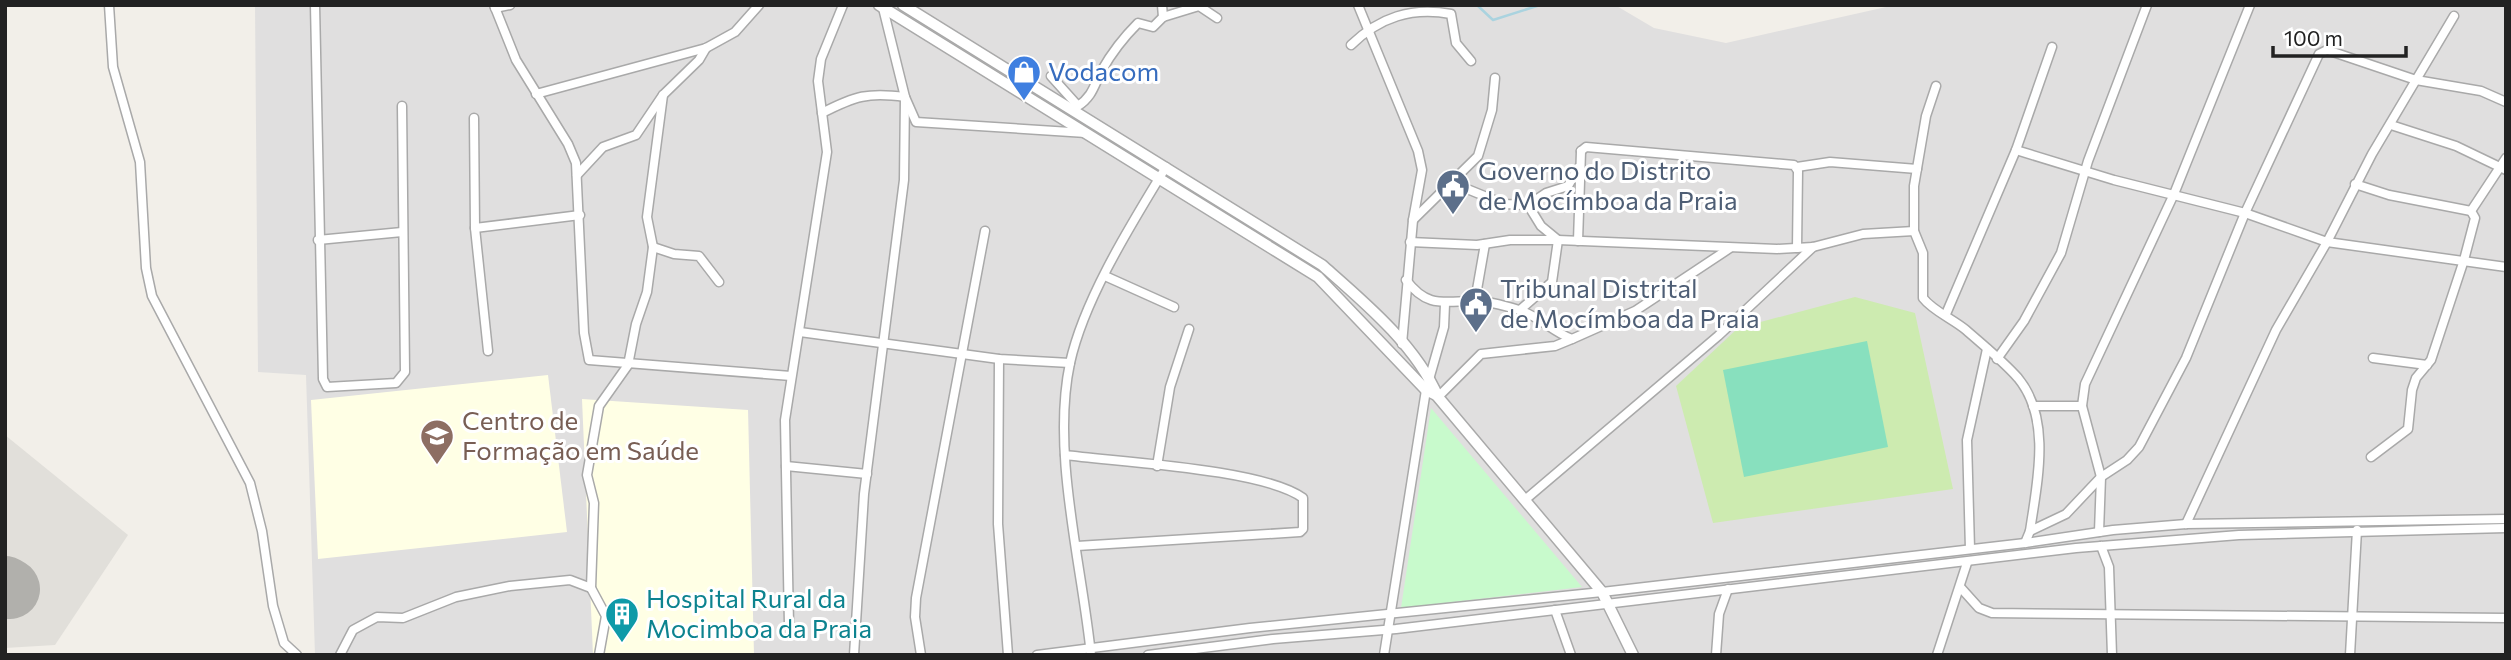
<svg xmlns="http://www.w3.org/2000/svg" width="2511" height="660" font-family="Commissioner,sans-serif">
  <style>
    .residential { fill: #e0dfdf }
    .education { fill: #ffffe5 }
    .airport { fill: #e1dfda }
    .grass { fill: #cdebb0 }
    .park { fill: #c8facc }
    .pitch { fill: #88e0be }
    .lines { fill: none; stroke-linecap: round; stroke-linejoin: round }
    .stream { stroke: #aad3df; stroke-width: 2.5 }
    .runway { stroke: #b1b0ac; stroke-width: 60 }
    .minor-casing { stroke: #a9a9a9; stroke-width: 11 }
    .tertiary-casing { stroke: #a9a9a9; stroke-width: 13 }
    .minor { stroke: #fff; stroke-width: 8 }
    .tertiary { stroke: #fff; stroke-width: 10 }
    .labels { text-anchor: middle; stroke-width: 6; stroke-linejoin: round; paint-order: stroke }
    .shop-label { font-size: 26px; fill: #366cbe; stroke: #fff; text-anchor: start }
    .service-label { font-size: 26px; fill: #4e5e75; stroke: #fff; text-anchor: start }
    .education-label { font-size: 26px; fill: #785e54; stroke: #fff; text-anchor: start }
    .culture-label { font-size: 26px; fill: #0d838f; stroke: #fff; text-anchor: start }
  </style>
  <rect width="100%" height="100%" fill="#f2efe9"/>
  <polygon class="residential" points="255,5 1615,5 1654,28 1726,43 1895,5 2506,5 2506,655 315,655 306,375 258,372"/>
  <g class="education">
    <polygon points="548,375 567,532 318,559 311,400"/>
    <polygon points="582,399 748,410 754,655 593,655"/>
  </g>
  <polygon class="airport" points="5,435 128,535 55,645 5,648"/>
  <polygon class="grass" points="1855,297 1915,313 1953,489 1713,523 1676,386 1738,328"/>
  <polygon class="park" points="1431,408 1582,587 1401,608"/>
  <polygon class="pitch" points="1867,341 1888,447 1744,477 1723,370"/>
  <g class="lines">
    <polyline class="stream" points="1478,6 1493,20 1540,5"/>
    <polyline class="runway" points="5,586 10,589"/>
    <g class="minor-casing">
      <g id="minor">
        <polyline points="109,5 113,67 140,162 146,268 152,296 250,483 262,531 273,606 284,643 297,655"/>
        <polyline points="315,5 323,379 327,387 396,383 405,372 402,106"/>
        <polyline points="494,5 516,60 568,144 576,163 584,333 589,360 791,376"/>
        <polyline points="1162,5 1163,17"/>
        <polyline points="1358,5 1418,151 1422,170 1413,220 1402,344"/>
        <polyline points="495,8 510,5"/>
        <path d="M1351 45C1380 17 1411 7 1451 14L1456 43 1471 61"/>
        <path d="M1051 76 1078 106C1093 96 1094 85 1102 70 1111 54 1125 36 1138 23L1153 27 1163 17 1199 6 1217 18"/>
        <path d="M1936 86 1926 116 1914 186V231L1923 253V298C1933 311 1953 319 1966 330 1983 345 2003 361 2018 378 2052 419 2037 483 2030 531L2025 543"/>
        <polyline points="536,94 706,48 735,32 759,5"/>
        <path d="M822 113C855 96 868 92 905 97L916 122 1086 133"/>
        <polyline points="474,118 475,228 488,351"/>
        <polyline points="2391,125 2456,146 2506,170"/>
        <polyline points="2016,150 2114,180 2245,213 2327,242 2506,267"/>
        <polyline points="1581,151 1586,147 1794,165 1798,171 1797,248"/>
        <polyline points="1797,167 1830,162 1917,169"/>
        <polyline points="577,175 603,147 636,135 663,95 699,60 706,48"/>
        <polyline points="1450,182 1504,204 1528,205 1541,226 1558,240 1552,282 1520,310"/>
        <polyline points="2355,184 2389,195 2471,211"/>
        <polyline points="1528,205 1546,193 1568,186 1578,168"/>
        <polyline points="1413,220 1478,156 1492,110 1495,78"/>
        <polyline points="475,228 580,215"/>
        <polyline points="318,240 402,232"/>
        <polyline points="1578,241 1581,151"/>
        <polyline points="1410,242 1477,245 1510,240 1558,240 1777,249 1813,247 1863,234 1914,231"/>
        <polyline points="653,247 674,254 699,256 719,282"/>
        <polyline points="1105,276 1174,307"/>
        <path d="M1406 280C1428 309 1444 301 1475 301 1488 301 1506 306 1519 310 1539 316 1553 332 1572 339L1635 311 1730 248"/>
        <polyline points="1475,301 1485,244"/>
        <polyline points="1946,314 2016,150 2052,47"/>
        <polyline points="800,332 999,359 1070,363"/>
        <polyline points="2373,358 2427,365"/>
        <polyline points="999,359 998,524 1008,655"/>
        <polyline points="1997,359 2024,321 2061,253 2088,161 2147,5"/>
        <polyline points="1438,397 1481,354 1555,346 1572,339"/>
        <polyline points="2033,406 2082,406"/>
        <path d="M1065 455C1119 462 1264 469 1303 498V529L1300 532 1077 546"/>
        <polyline points="2371,457 2408,429 2412,390 2416,378 2431,360 2464,260 2475,218 2471,211 2506,158"/>
        <polyline points="786,466 867,474"/>
        <polyline points="1157,466 1170,387 1189,329"/>
        <polyline points="1526,499 1718,336 1813,247"/>
        <polyline points="2186,524 2276,330 2327,242 2372,154 2454,16"/>
        <polyline points="2030,531 2066,514 2101,477 2127,460 2139,447 2186,358 2245,213 2319,54 2327,50 2416,80 2481,91 2506,102"/>
        <polyline points="2099,532 2101,477 2082,406 2085,384 2174,194 2250,5"/>
        <polyline points="2101,546 2109,567 2112,655"/>
        <polyline points="1970,549 1967,440 1987,349"/>
        <polyline points="1961,588 1979,608 1992,613 2506,618"/>
        <polyline points="1555,610 1571,655"/>
        <polyline points="789,625 785,420 827,152 818,81 821,59 843,5"/>
        <polyline points="340,655 353,630 377,617 403,618 456,597 510,586 570,580 591,588"/>
        <polyline points="599,655 606,616 591,588 594,503 587,475 599,406 628,365 636,324 647,292 653,247 647,217 663,95"/>
        <polyline points="854,655 864,494 904,180 905,97 883,8"/>
        <polyline points="921,655 915,617 916,598 985,231"/>
        <polyline points="1037,655 1250,628 1602,592 2025,543 2113,530 2186,524 2506,519"/>
        <path d="M1091 655C1082 565 1051 452 1070 363 1084 299 1132 223 1166 167"/>
        <polyline points="1148,655 1273,639 1396,629 2076,548 2239,535 2506,528"/>
        <polyline points="1384,655 1426,390 1444,327 1445,304"/>
        <polyline points="1716,655 1719,614 1728,589"/>
        <polyline points="1937,655 1967,563"/>
        <polyline points="2350,655 2357,530"/>
      </g>
    </g>
    <g class="tertiary-casing">
      <g id="tertiary">
        <polyline points="879,5 1318,277 1426,390 1438,396"/>
        <path d="M903 5 1322 265C1364 302 1416 345 1438 397L1602 592 1633 655"/>
      </g>
    </g>
    <use href="#minor" class="minor"/>
    <use href="#tertiary" class="tertiary"/>
  </g>
  <defs>
    <g id="shop-pin" transform="scale(1.75)"><path d="M0 17L-7.5 6A9.5 9.5 0 1 1 7.5 6Z" fill="#3f7fe0" stroke="#fff"/><path d="M-5-2.5h2.3a2.7 3.5 0 0 1 5.4 0H5L5.5 6h-11ZM-1.5-2.5h3a1.5 2.3 0 0 0-3 0Z" fill="#fff"/></g>
    <g id="civic-pin" transform="scale(1.75)"><path d="M0 17L-7.5 6A9.5 9.5 0 1 1 7.5 6Z" fill="#5c6f8a" stroke="#fff"/><path d="M-.6-6.5H3V-4.5H.6V-3L4-1V1h2V6H-6V1h2V-1L-.6-3ZM-1.2 2.5V6h2.4V2.5Z" fill="#fff"/></g>
    <g id="university-pin" transform="scale(1.75)"><path d="M0 17L-7.5 6A9.5 9.5 0 1 1 7.5 6Z" fill="#8d6e63" stroke="#fff"/><path d="M0-5L7-2L0 1L-7-2ZM-4 1L0 2.5L4 1V4Q0 6-4 4Z" fill="#fff"/></g>
    <g id="building-pin" transform="scale(1.75)"><path d="M0 17L-7.5 6A9.5 9.5 0 1 1 7.5 6Z" fill="#0f9aa8" stroke="#fff"/><path d="M-4-6H4V6H1V3H-1V6H-4ZM-2.5-4.3h1.7v1.8h-1.7ZM.8-4.3h1.7v1.8H.8ZM-2.5-1h1.7V.8h-1.7ZM.8-1h1.7V.8H.8Z" fill="#fff"/></g>
  </defs>
  <g fill-rule="evenodd">
    <use href="#shop-pin" x="1024" y="72"/>
    <use href="#civic-pin" x="1453" y="186"/>
    <use href="#civic-pin" x="1476" y="304"/>
    <use href="#university-pin" x="437" y="436"/>
    <use href="#building-pin" x="622" y="614"/>
  </g>
  <g class="labels">
    <g class="shop-label">
      <text x="1048" y="81">Vodacom</text>
    </g>
    <g class="service-label">
      <text x="1478" y="180">Governo do Distrito<tspan x="1478" dy="30">de Mocímboa da Praia</tspan></text>
      <text x="1500" y="298">Tribunal Distrital<tspan x="1500" dy="30">de Mocímboa da Praia</tspan></text>
    </g>
    <g class="education-label">
      <text x="462" y="430">Centro de<tspan x="462" dy="30">Formação em Saúde</tspan></text>
    </g>
    <g class="culture-label">
      <text x="646" y="608">Hospital Rural da<tspan x="646" dy="30">Mocimboa da Praia</tspan></text>
    </g>
  </g>
  <rect width="2511" height="660" fill="none" stroke="#222222" stroke-width="14"/>
  <path d="M2273 46v10h133v-10" fill="none" stroke="#222222" stroke-width="3.5"/>
  <text x="2284" y="46" font-size="21" fill="#222222" stroke="#ffffff" stroke-width="5" paint-order="stroke">100 m</text>
</svg>
